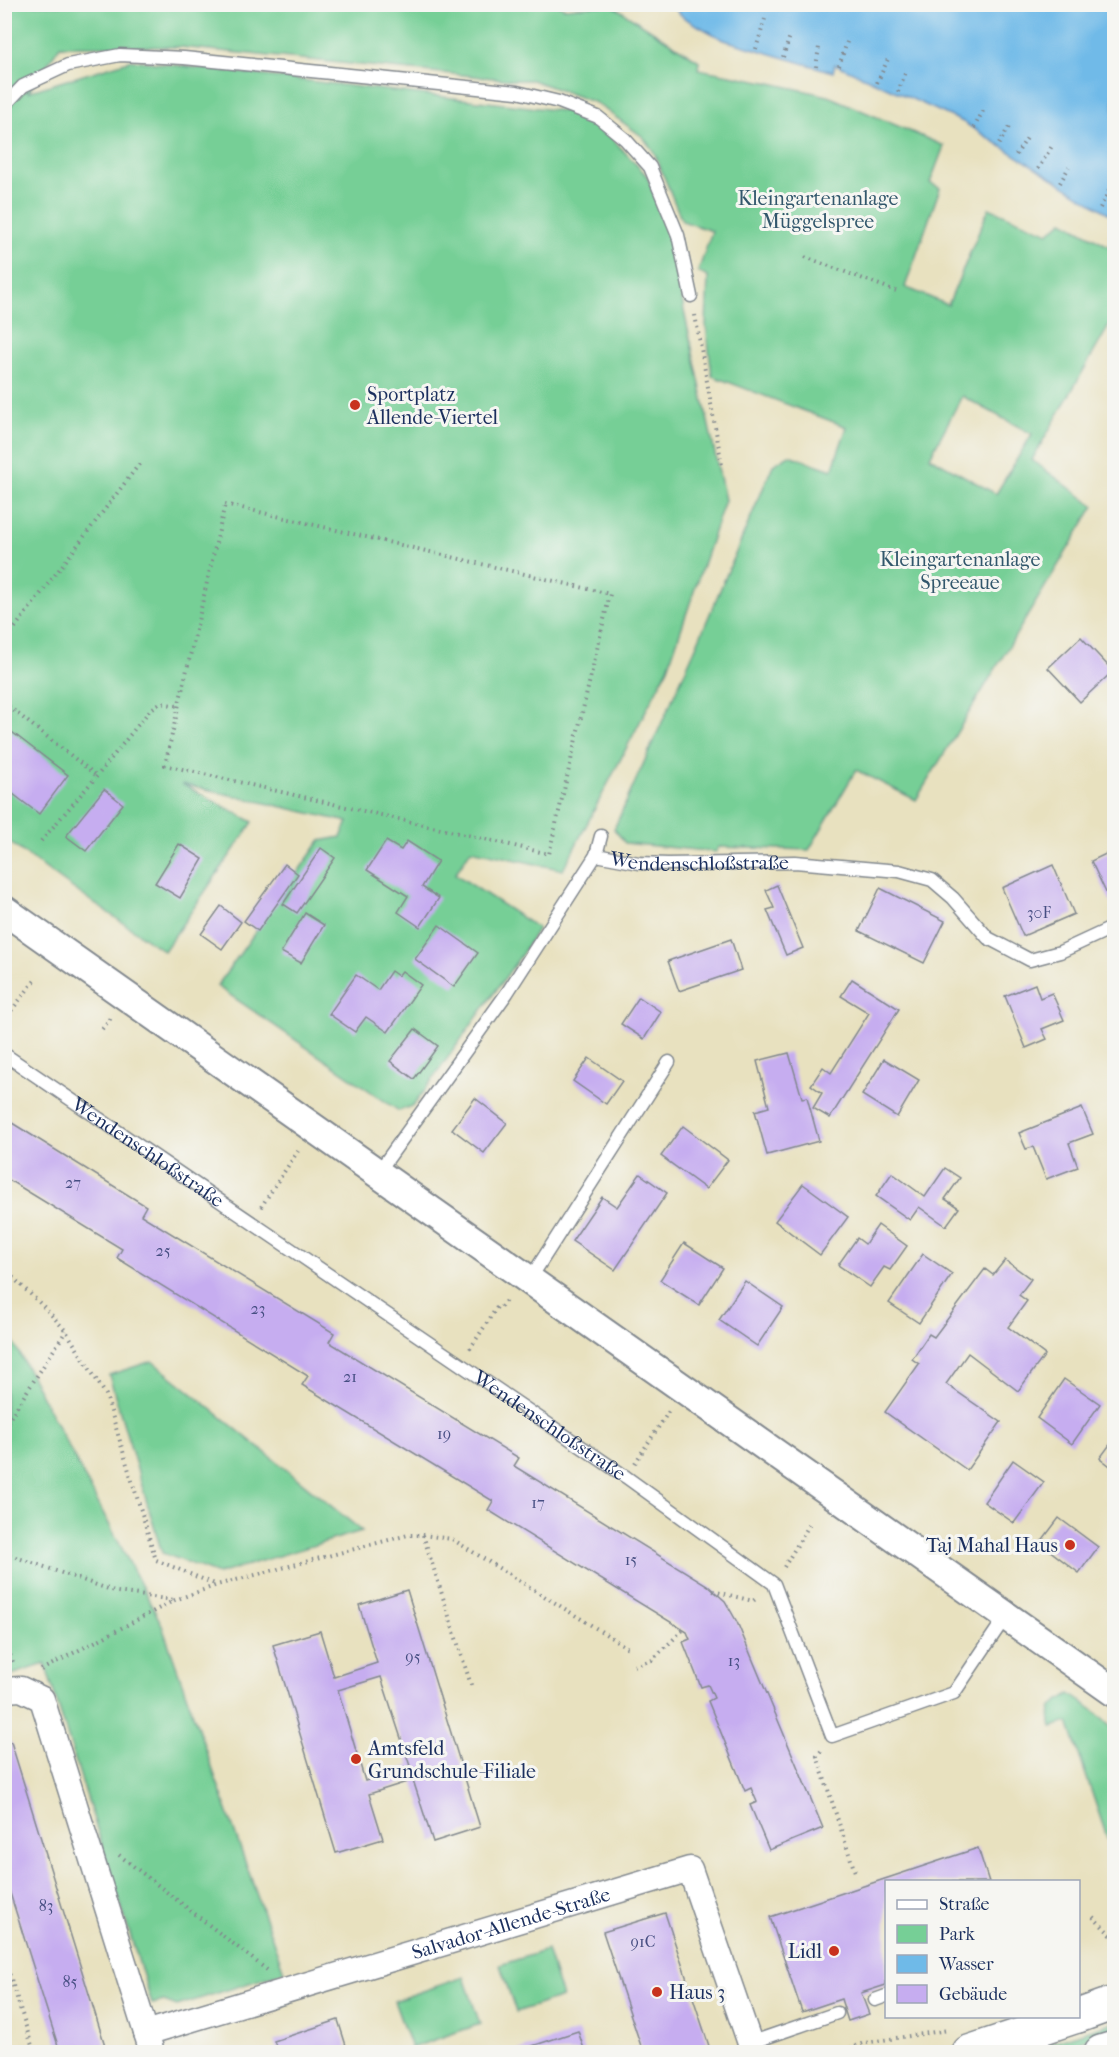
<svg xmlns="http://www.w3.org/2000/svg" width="1119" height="2057" font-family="'IM FELL French Canon',serif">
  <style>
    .green { fill: #76cf96; stroke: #487f7a; stroke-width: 1.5; fill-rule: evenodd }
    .water { fill: #6fbae8; stroke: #4574a3; stroke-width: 1.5 }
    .building { fill: #c6adf0; fill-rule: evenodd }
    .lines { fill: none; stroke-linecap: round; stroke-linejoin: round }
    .service-casing { stroke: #82888e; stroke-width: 15 }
    .minor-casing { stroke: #82888e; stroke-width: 27 }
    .tertiary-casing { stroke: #82888e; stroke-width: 32 }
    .secondary-casing { stroke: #82888e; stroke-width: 36 }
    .path { stroke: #82888e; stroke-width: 4; stroke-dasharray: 1.5 4.5; stroke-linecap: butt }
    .service { stroke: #fff; stroke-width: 12 }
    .minor { stroke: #fff; stroke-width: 24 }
    .tertiary { stroke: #fff; stroke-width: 28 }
    .secondary { stroke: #fff; stroke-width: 33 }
    .poi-dot { fill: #c8321e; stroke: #f6f6f2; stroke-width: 2 }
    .labels { text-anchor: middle; stroke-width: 6; stroke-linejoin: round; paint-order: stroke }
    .number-label { font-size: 16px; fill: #464e82 }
    .park-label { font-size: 20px; fill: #32576c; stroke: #f6f6f2 }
    .poi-label { font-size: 20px; fill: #1b2f5e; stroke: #f6f6f2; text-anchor: start }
    .street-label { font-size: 20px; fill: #1b2f5e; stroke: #f6f6f2 }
  </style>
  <rect width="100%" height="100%" fill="#f6f6f2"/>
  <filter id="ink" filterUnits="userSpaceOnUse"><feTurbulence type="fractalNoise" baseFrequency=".0167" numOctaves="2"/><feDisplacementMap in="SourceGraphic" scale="12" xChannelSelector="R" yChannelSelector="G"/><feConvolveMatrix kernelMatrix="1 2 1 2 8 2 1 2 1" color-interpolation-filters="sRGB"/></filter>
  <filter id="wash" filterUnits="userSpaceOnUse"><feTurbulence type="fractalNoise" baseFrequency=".008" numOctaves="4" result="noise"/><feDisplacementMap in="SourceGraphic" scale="24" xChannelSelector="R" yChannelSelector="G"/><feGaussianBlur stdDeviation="1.35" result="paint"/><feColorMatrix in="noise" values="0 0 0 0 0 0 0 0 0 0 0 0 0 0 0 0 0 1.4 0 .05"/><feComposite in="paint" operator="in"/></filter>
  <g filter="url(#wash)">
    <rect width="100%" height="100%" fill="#e8e1bf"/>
    <g class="green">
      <path d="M556 4 564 8 612 5 699 61 698 69 766 82 828 96 944 146 930 183 940 188 905 287 948 305 989 208 1048 233 1063 221 1114 249V317L1032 460 1094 506 916 800 856 770 809 850 719 847 716 852 625 843 614 829 695 649 773 465 789 455 832 470 847 427 712 376 706 325 708 277 698 272 712 231 682 221 654 152 643 137 596 103 532 80H513L180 47 60 46 28 92 132 60 589 114 647 176 672 241 684 311 725 500 668 668 563 870 471 850 455 874 538 928 522 954 414 1105 399 1111 217 986 320 841 341 837 348 822 182 784 253 822 164 951 85 897 5 839V5ZM962 396 1032 434 996 494 930 457Z"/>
      <polygon points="5,1326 161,1623 284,1972 177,2006 164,2001 152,2004 45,1664 5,1677"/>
      <polygon points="152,1361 362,1531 218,1574 162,1553 109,1375"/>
      <path d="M1070 1694 1092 1709 1114 1730V1858L1068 1722 1052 1727C1047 1706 1053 1704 1070 1694Z"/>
      <polygon points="547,1950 562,1997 516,2012 500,1965"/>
      <polygon points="464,1977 480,2024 411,2048 394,2001"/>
      <polygon points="1114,2022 1114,2030 1048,2052 1023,2052"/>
    </g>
    <polygon class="water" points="671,5 1114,5 1114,217 963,122 835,64 833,72 724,40 684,18"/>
    <g id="blocks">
      <g class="building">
        <polygon points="1081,637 1113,671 1080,702 1048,668"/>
        <polygon points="4,726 68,775 39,814 4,787"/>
        <polygon points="104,789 123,804 86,851 66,836"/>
        <polygon points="386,841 401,850 407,841 438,861 422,887 439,898 420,927 398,912 408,896 367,870"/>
        <polygon points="179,844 203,859 180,898 155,883"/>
        <polygon points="321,848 335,858 297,913 283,904"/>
        <polygon points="1114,850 1114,901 1111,903 1091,861"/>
        <polygon points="285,864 298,874 258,931 244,921"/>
        <polygon points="1053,865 1074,914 1023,936 1002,888"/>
        <polygon points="777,885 803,948 786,955 767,910 774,908 766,890"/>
        <polygon points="880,888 945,921 924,963 859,931"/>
        <polygon points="221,906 241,922 222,949 201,934"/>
        <polygon points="305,913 324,925 301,963 281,952"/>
        <polygon points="439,925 478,953 454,987 415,959"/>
        <polygon points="731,939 741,970 679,991 668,961"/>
        <polygon points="391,971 398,976 402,971 421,985 388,1032 366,1017 355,1032 329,1014 356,975 378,990"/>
        <polygon points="852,979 899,1009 830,1118 813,1108 822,1093 811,1085 823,1067 831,1073 869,1013 841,996"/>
        <polygon points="1035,984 1040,998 1052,993 1064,1020 1042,1029 1047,1039 1026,1048 1005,996"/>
        <polygon points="639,997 661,1012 644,1039 621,1024"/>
        <polygon points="415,1029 438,1046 414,1079 390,1061"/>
        <polygon points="789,1053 802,1098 807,1097 819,1141 767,1155 755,1111 769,1107 757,1061"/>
        <polygon points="589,1058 622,1081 606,1104 573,1081"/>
        <polygon points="884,1059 919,1080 897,1117 862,1095"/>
        <polygon points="475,1098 507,1123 484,1153 452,1129"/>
        <polygon points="1082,1108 1093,1134 1069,1143 1078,1167 1046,1179 1033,1147 1026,1149 1019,1133"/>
        <polygon points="4,1118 146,1206 141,1215 334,1333 329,1342 519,1458 514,1466 707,1585 725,1601 737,1622 823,1828 769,1850 750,1805 757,1802 751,1788 745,1791 708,1701 714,1698 708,1685 701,1687 683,1642 690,1639 687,1632 488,1510 493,1501 302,1385 308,1376 117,1258 122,1249 4,1177"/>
        <polygon points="683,1126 728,1160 706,1189 661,1156"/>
        <polygon points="945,1168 960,1178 945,1199 959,1208 946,1226 919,1207 910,1220 876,1196 892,1173 925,1197"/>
        <polygon points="640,1174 667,1193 615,1270 572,1241 602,1197 617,1207"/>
        <polygon points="803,1184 848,1217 820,1255 775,1221"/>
        <polygon points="878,1225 907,1246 890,1270 884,1267 870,1287 838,1265 857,1238 865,1244"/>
        <polygon points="684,1243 723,1268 699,1305 660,1280"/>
        <polygon points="923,1254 952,1274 919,1323 889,1303"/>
        <polygon points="1005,1260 1031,1279 1019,1295 1027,1301 1008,1327 1045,1355 1018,1391 968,1353 946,1384 1001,1422 967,1470 885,1412 919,1364 912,1359 929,1334 934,1337 985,1269 993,1275"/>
        <polygon points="745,1281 783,1307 757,1346 719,1320"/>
        <polygon points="1064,1379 1100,1404 1072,1444 1037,1418"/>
        <polygon points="1114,1439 1114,1469 1100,1458"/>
        <polygon points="1013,1460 1044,1482 1014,1523 984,1502"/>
        <polygon points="1059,1518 1098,1547 1079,1573 1040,1543"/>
        <path d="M407 1590 480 1827 433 1842 413 1780 369 1794 383 1839 336 1853 273 1645 320 1631 334 1677 377 1663 359 1605ZM381 1677 410 1766 365 1781 338 1690Z"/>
        <polygon points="11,1742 107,2052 60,2052 4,1874 4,1744"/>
        <polygon points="978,1848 989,1882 886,1882 886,1985 861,1993 869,2014 848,2021 841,1999 802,2012 770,1917"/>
        <polygon points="665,1913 711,2052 643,2052 603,1932"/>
        <polygon points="338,2020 348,2052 278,2052 274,2041"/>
        <polygon points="578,2031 585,2052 514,2052"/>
      </g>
    </g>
  </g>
  <g filter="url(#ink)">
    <use href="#blocks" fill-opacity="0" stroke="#82888e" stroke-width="1.5"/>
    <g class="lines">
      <g class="service-casing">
        <g id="service">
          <polyline points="4,106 23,86 68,65 120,55 184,58 517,92 559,102 598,117 625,139 650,167 678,235 691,296"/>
          <path id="s1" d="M596 855 639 863 668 864 795 862 899 871 932 880 953 898 988 938 1030 960 1060 952 1114 927"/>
          <path id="s2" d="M4 1054 626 1477 774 1584 832 1736 954 1693 1006 1616"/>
          <polyline points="377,1174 507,993 596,855 601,836"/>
          <polyline points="530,1279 669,1062"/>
          <polyline points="875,2000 886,1996"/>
          <polyline points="750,2043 837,2013"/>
        </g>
      </g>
      <g class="minor-casing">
        <g id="minor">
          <polyline points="4,1690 21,1689 42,1699 152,2052"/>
          <path id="s3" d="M146 2033 690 1869 753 2052"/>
        </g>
      </g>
      <g class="tertiary-casing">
        <polyline id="tertiary" points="4,910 1114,1692"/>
      </g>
      <g class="secondary-casing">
        <g id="secondary">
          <polyline points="1078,2016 1114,2003"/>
          <polyline points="969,2052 1077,2016"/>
          <polyline points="1101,2052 1114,2048"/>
        </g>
      </g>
      <g class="path">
        <polyline points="756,49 765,19"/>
        <polyline points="783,57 790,36"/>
        <polyline points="839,66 848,39"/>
        <polyline points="816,67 819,47"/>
        <polyline points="877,83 888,59"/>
        <polyline points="898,92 906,71"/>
        <polyline points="974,128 984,109"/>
        <polyline points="999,144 1010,125"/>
        <polyline points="1016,155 1029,135"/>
        <polyline points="1038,169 1052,146"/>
        <polyline points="1060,183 1069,167"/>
        <polyline points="1100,208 1114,181"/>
        <polyline points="805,257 896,291"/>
        <polyline points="695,315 722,465"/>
        <polygon points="225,504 610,594 549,854 165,765"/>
        <polyline points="4,642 140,463"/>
        <polyline points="4,703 97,776"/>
        <polyline points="41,841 97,776 150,710 160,703 178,706"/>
        <polyline points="4,1020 36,979"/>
        <polyline points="102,1029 111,1018"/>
        <polyline points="261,1207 298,1151"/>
        <polyline points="4,1269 45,1308 66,1331 106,1395 156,1560 217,1585"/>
        <polyline points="501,1307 508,1298"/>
        <polyline points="470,1349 499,1304"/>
        <polyline points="4,1427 66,1331"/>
        <polyline points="635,1463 669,1411"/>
        <polyline points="423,1535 472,1688"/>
        <polyline points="4,1553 117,1592 174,1600"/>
        <polyline points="784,1567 811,1522"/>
        <polyline points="713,1591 753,1601 758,1597"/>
        <polyline points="4,1638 14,1665"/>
        <polyline points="634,1666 652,1660 683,1630"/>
        <polyline points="41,1670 175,1600 217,1585 408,1535 423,1535 452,1539 628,1648"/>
        <polyline points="821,1751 817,1756 855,1872"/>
        <polyline points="119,1855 267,1970"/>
        <polyline points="1093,1917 1111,1935 1114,1936"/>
        <polyline points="4,1957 34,2052"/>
        <polyline points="838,2052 864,2043 948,2030"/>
      </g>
      <use href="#service" class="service"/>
      <use href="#minor" class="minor"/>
      <use href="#tertiary" class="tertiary"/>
      <use href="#secondary" class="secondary"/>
    </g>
  </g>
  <g class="poi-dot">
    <circle cx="355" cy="405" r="6"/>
    <circle cx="1070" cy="1545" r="6"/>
    <circle cx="356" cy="1759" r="6"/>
    <circle cx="834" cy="1951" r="6"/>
    <circle cx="657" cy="1992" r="6"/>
  </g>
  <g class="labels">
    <g class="number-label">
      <text x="1039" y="918">30F</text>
      <text x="73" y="1188">27</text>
      <text x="163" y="1256">25</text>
      <text x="258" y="1314">23</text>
      <text x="350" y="1382">21</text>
      <text x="444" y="1439">19</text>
      <text x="538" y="1508">17</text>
      <text x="631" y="1565">15</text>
      <text x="413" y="1662">95</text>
      <text x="734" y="1666">13</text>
      <text x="46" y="1911">83</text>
      <text x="643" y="1947">91C</text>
      <text x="70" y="1987">85</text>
    </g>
    <g class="park-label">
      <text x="818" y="205">Kleingartenanlage<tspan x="818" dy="23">Müggelspree</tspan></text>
      <text x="960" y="566">Kleingartenanlage<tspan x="960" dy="23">Spreeaue</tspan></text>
    </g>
    <g class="poi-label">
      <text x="367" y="401">Sportplatz<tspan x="367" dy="23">Allende-Viertel</tspan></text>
      <text x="1058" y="1552" text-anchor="end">Taj Mahal Haus</text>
      <text x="368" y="1755">Amtsfeld<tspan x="368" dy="23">Grundschule-Filiale</tspan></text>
      <text x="822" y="1958" text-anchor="end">Lidl</text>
      <text x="669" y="1999">Haus 3</text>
    </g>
    <g class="street-label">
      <text dy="7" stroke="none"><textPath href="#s1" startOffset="104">Wendenschloßstraße</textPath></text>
      <text dy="7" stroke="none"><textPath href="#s2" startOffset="174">Wendenschloßstraße</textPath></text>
      <text dy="7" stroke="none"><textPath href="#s2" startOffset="660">Wendenschloßstraße</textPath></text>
      <text dy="7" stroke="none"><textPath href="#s3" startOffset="381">Salvador-Allende-Straße</textPath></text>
    </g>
  </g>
  <rect width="1119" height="2057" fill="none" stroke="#f6f6f2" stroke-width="24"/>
  <rect x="885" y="1880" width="195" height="138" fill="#f6f6f2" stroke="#9ea6b7" stroke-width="1.5"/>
  <rect x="897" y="1900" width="30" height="9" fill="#ffffff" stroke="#9ea6b7" stroke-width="1.5"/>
  <text x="939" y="1910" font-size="18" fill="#1b2f5e">Straße</text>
  <rect x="897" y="1925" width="30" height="18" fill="#76cf96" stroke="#9ea6b7" stroke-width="1.5"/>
  <text x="939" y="1940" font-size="18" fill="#1b2f5e">Park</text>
  <rect x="897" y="1955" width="30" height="18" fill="#6fbae8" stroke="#9ea6b7" stroke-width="1.5"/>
  <text x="939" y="1970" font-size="18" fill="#1b2f5e">Wasser</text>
  <rect x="897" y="1985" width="30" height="18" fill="#c6adf0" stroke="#9ea6b7" stroke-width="1.5"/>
  <text x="939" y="2000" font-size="18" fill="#1b2f5e">Gebäude</text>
</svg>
